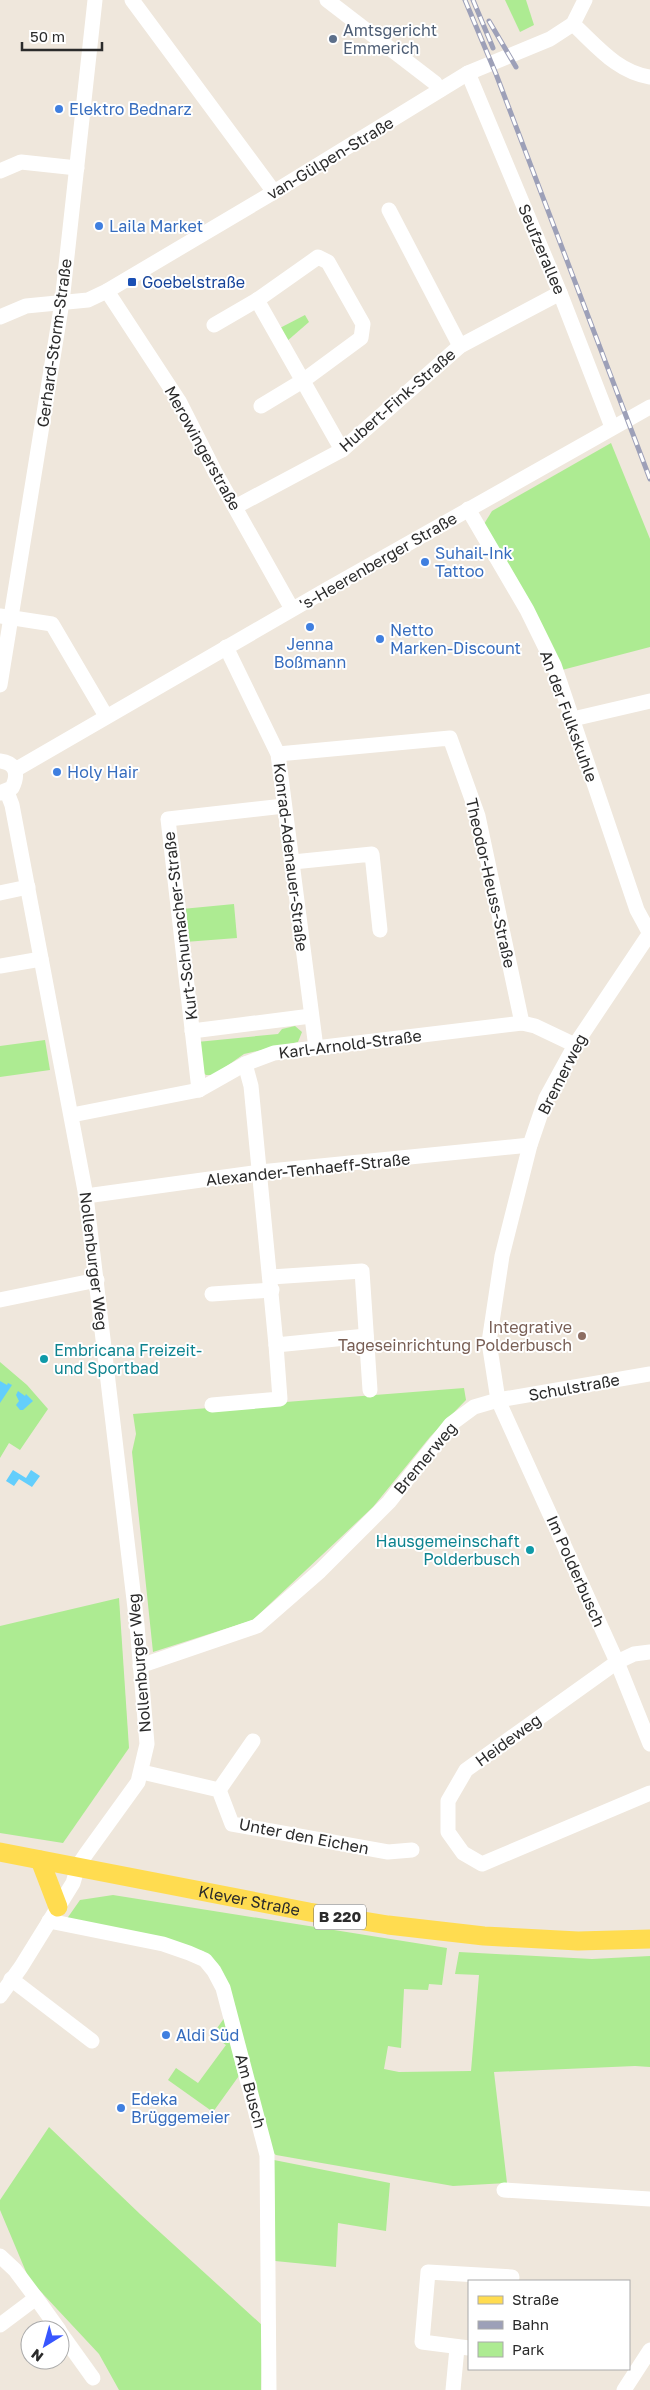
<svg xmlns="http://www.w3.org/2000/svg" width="650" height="2390" font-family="'Golos Text',sans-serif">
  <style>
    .green { fill: #adeb92 }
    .water { fill: #63cefc }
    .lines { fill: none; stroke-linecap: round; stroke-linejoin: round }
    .minor { stroke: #fff; stroke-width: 15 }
    .major { stroke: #ffdc50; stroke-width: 19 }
    .rail-casing { stroke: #9da0b8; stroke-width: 5 }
    .rail { stroke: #fff; stroke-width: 3; stroke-dasharray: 9; stroke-linecap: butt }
    .service-dot { fill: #5c6f8a; stroke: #fff; stroke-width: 2 }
    .shop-dot { fill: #3f7fe0; stroke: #fff; stroke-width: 2 }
    .transit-dot { fill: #1a4fb4; stroke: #fff; stroke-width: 2 }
    .education-dot { fill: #8d6e63; stroke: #fff; stroke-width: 2 }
    .culture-dot { fill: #0f9aa8; stroke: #fff; stroke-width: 2 }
    .labels { text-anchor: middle; stroke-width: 4; stroke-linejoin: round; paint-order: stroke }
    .shield { fill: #fff; stroke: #6b6b6b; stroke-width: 1 }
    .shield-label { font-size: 15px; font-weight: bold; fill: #2b2b2b }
    .service-label { font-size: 16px; fill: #4e5e75; stroke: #fff; text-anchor: start }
    .shop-label { font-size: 16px; fill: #366cbe; stroke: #fff; text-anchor: start }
    .street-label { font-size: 16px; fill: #2b2b2b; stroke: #fff }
    .transit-label { font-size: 16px; fill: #164399; stroke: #fff; text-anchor: start }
    .education-label { font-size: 16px; fill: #785e54; stroke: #fff; text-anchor: end }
    .culture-label { font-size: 16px; fill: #0d838f; stroke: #fff; text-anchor: start }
  </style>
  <rect width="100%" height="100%" fill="#efe7dc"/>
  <g class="green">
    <polygon points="505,0 526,0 534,25 520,32"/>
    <polygon points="305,315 309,322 286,342 278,329"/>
    <polygon points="611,443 650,539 650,647 562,670 484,524 492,511"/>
    <polygon points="234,904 237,938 185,942 182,909"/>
    <polygon points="295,1026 302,1032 298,1042 244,1054 214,1075 206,1075 201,1071 197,1042 278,1034 282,1029"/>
    <polygon points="45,1040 50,1070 0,1077 0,1046"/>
    <polygon points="0,1362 27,1385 48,1409 20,1450 9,1443 0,1458"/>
    <polygon points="464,1388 466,1400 430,1437 373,1507 253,1620 153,1652 132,1452 136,1434 133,1414"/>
    <polygon points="119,1598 129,1748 63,1843 0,1833 0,1626"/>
    <polygon points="113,1895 447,1948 442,1985 429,1984 428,1990 404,1989 401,2048 388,2046 384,2069 399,2072 471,2071 479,1975 455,1974 459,1952 592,1959 650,1956 650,2067 635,2066 494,2072 507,2183 453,2186 276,2155 273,2153 229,1992 218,1964 203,1951 66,1920 80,1900"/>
    <polygon points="225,2017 241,2073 213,2112 168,2080 176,2068 198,2083 226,2045 219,2040 222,2036 215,2031"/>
    <polygon points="49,2127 140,2214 263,2326 261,2390 119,2390 99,2354 29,2279 0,2210 0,2200"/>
    <polygon points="274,2160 390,2183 386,2231 338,2223 336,2267 275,2261"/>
  </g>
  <g class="water">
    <polygon points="0,1381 7,1385 8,1383 12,1385 0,1403"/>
    <polygon points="18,1391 25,1396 26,1394 33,1401 23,1410 20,1410 16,1405 19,1401 16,1395"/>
    <polygon points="13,1470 26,1478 31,1470 40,1476 32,1487 19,1479 14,1486 6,1481"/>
  </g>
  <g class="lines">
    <g class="minor">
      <polyline points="132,0 274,192"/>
      <polyline points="327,0 435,83 440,90"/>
      <path d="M573 24C597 46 617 72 650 77"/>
      <polyline points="468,73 560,293 612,427"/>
      <polyline points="0,171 21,162 77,168"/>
      <polyline points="389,210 460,346"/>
      <polyline points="107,291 179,401 215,472 292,609"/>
      <polyline points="0,317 26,306 88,300 107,291 274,192 468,73 550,39 573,24 585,0"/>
      <polyline points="214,325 257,300"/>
      <polyline points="261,406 304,380 361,338 363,324 328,262 318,257 257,300 342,450"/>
      <polyline points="235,507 342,450 460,346 560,293"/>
      <polyline points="468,509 527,610 554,665 637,910 650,934"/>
      <polyline points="0,616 52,624 106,716"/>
      <polyline points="226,647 278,754 316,1048"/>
      <polyline points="0,685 62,302 95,0"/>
      <polyline points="573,719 650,701"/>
      <polyline points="278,754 450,738 478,816 522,1023"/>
      <path d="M0 761C16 763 19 774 12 788L0 793"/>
      <polyline points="15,770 326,590 650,407"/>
      <polyline points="293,862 372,854 380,930"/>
      <polyline points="0,893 28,887"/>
      <polyline points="650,933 575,1045 546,1098 530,1145 502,1256 489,1342 498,1400 617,1662 650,1744"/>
      <polyline points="0,966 41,959"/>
      <polyline points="192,1031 311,1016"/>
      <polyline points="245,1064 251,1086 276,1345 366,1336"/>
      <polyline points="199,1090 168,819 284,806"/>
      <polyline points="72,1115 199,1090 245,1064 274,1053 522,1023 535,1026 575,1045"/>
      <polyline points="86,1196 260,1172 530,1145"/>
      <polyline points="271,1277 362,1271 370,1390"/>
      <polyline points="212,1294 272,1290"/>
      <polyline points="0,1300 97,1280"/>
      <polyline points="212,1405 280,1399 276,1345"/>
      <polyline points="650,1652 634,1654 617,1662 466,1770 448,1801 448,1832 463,1853 482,1864 650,1793"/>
      <polyline points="140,1666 257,1626 320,1571 389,1502 451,1424 474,1407 498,1400 650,1374"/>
      <polyline points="142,1772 219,1790 232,1824 388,1852 412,1850"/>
      <polyline points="219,1790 253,1741"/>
      <polyline points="49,1921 163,1944 189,1953 205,1960 214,1971 223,1988 267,2155 269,2390"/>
      <polyline points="11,1979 92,2041"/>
      <polyline points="0,1996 21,1967 73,1883 78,1866 86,1854 138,1782 147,1744 137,1625 86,1196 12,805 7,792"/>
      <polyline points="504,2190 650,2199"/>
      <polyline points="0,2256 15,2270 36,2298"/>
      <polyline points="0,2325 36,2298 59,2330"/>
      <polyline points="60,2332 93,2378"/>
      <polyline points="469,2348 422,2342 428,2272 512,2277 511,2281"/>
      <polyline points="453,2390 457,2348"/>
      <polyline points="624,2390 650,2350"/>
    </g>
    <g class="major">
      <path id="s1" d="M0 1852 309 1912 388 1925 484 1936 578 1941 650 1939"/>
      <polyline points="40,1860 58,1907"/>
    </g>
    <g class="rail-casing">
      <g id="rail">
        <polyline points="465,0 496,74 650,479"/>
        <polyline points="473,0 493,48"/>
        <polyline points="489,21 516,67"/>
      </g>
    </g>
    <use href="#rail" class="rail"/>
  </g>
  <circle class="service-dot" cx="333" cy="39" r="5"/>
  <g class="shop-dot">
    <circle cx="59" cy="109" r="5"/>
    <circle cx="99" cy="226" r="5"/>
    <circle cx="425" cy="562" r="5"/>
    <circle cx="310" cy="627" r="5"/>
    <circle cx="380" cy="639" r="5"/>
    <circle cx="57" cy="772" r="5"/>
    <circle cx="166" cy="2035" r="5"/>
    <circle cx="121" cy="2108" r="5"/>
  </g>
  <rect class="transit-dot" x="127" y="277" width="10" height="10" rx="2.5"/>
  <circle class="education-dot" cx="582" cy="1336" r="5"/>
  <g class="culture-dot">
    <circle cx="44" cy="1359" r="5"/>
    <circle cx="530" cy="1550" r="5"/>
  </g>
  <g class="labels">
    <rect class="shield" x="314" y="1904.5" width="52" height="25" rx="4"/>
    <g class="shield-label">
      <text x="340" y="1922">B 220</text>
    </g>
    <g class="service-label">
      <text x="343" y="36">Amtsgericht<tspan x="343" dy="18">Emmerich</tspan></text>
    </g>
    <g class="shop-label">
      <text x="69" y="115">Elektro Bednarz</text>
      <text x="109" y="232">Laila Market</text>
      <text x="435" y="559">Suhail-Ink<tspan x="435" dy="18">Tattoo</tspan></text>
      <text x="390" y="636">Netto<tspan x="390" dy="18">Marken-Discount</tspan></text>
      <text x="310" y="650" text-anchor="middle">Jenna<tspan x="310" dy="18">Boßmann</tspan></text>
      <text x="67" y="778">Holy Hair</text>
      <text x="176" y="2041">Aldi Süd</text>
      <text x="131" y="2105">Edeka<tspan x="131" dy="18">Brüggemeier</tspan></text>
    </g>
    <g class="street-label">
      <text transform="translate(330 158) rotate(-31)" y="6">van-Gülpen-Straße</text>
      <text transform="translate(542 249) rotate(67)" y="6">Seufzerallee</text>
      <text transform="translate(54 343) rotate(-82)" y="6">Gerhard-Storm-Straße</text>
      <text transform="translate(397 400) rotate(-41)" y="6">Hubert-Fink-Straße</text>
      <text transform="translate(203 448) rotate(61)" y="6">Merowingerstraße</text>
      <text transform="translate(378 561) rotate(-30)" y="6">'s-Heerenberger Straße</text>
      <text transform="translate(569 716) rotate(70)" y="6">An der Fulkskuhle</text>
      <text transform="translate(291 857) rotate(83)" y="6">Konrad-Adenauer-Straße</text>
      <text transform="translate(491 883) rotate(77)" y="6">Theodor-Heuss-Straße</text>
      <text transform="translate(180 926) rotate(-97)" y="6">Kurt-Schumacher-Straße</text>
      <text transform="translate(350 1044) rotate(-7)" y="6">Karl-Arnold-Straße</text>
      <text transform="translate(562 1074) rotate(-63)" y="6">Bremerweg</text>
      <text transform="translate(308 1169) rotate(-6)" y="6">Alexander-Tenhaeff-Straße</text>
      <text transform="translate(94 1261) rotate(83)" y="6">Nollenburger Weg</text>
      <text transform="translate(574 1387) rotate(-10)" y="6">Schulstraße</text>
      <text transform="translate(425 1458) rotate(-50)" y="6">Bremerweg</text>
      <text transform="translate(576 1571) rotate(66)" y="6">Im Polderbusch</text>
      <text transform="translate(139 1663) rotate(-95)" y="6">Nollenburger Weg</text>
      <text transform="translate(508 1740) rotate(-36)" y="6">Heideweg</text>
      <text transform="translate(304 1836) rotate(11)" y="6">Unter den Eichen</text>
      <text dy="6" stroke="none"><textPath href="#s1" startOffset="254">Klever Straße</textPath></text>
      <text transform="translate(251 2091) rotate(75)" y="6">Am Busch</text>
    </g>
    <g class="transit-label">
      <text x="142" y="288">Goebelstraße</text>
    </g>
    <g class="education-label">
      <text x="572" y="1333">Integrative<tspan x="572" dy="18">Tageseinrichtung Polderbusch</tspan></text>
    </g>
    <g class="culture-label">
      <text x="54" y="1356">Embricana Freizeit-<tspan x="54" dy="18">und Sportbad</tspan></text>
      <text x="520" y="1547" text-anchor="end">Hausgemeinschaft<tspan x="520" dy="18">Polderbusch</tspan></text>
    </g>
  </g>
  <rect x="468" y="2280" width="162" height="90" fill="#ffffff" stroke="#aaaaaa"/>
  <rect x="478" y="2296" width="25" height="8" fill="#ffdc50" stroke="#aaaaaa"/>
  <text x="512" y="2305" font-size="15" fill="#2b2b2b">Straße</text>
  <rect x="478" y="2321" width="25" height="8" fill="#9da0b8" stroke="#aaaaaa"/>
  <text x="512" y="2330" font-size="15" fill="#2b2b2b">Bahn</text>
  <rect x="478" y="2342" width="25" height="15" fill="#adeb92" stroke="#aaaaaa"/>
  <text x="512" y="2355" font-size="15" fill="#2b2b2b">Park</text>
  <g transform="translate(45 2345) rotate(217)"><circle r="24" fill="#ffffff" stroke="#aaaaaa"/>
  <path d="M0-4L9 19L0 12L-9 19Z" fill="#3856ff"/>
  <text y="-8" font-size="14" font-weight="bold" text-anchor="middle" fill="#2b2b2b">N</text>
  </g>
  <path d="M22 42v8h80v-8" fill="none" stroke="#2b2b2b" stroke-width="2.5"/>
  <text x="30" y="42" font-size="15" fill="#2b2b2b" stroke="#ffffff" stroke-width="4" paint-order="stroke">50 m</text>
</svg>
